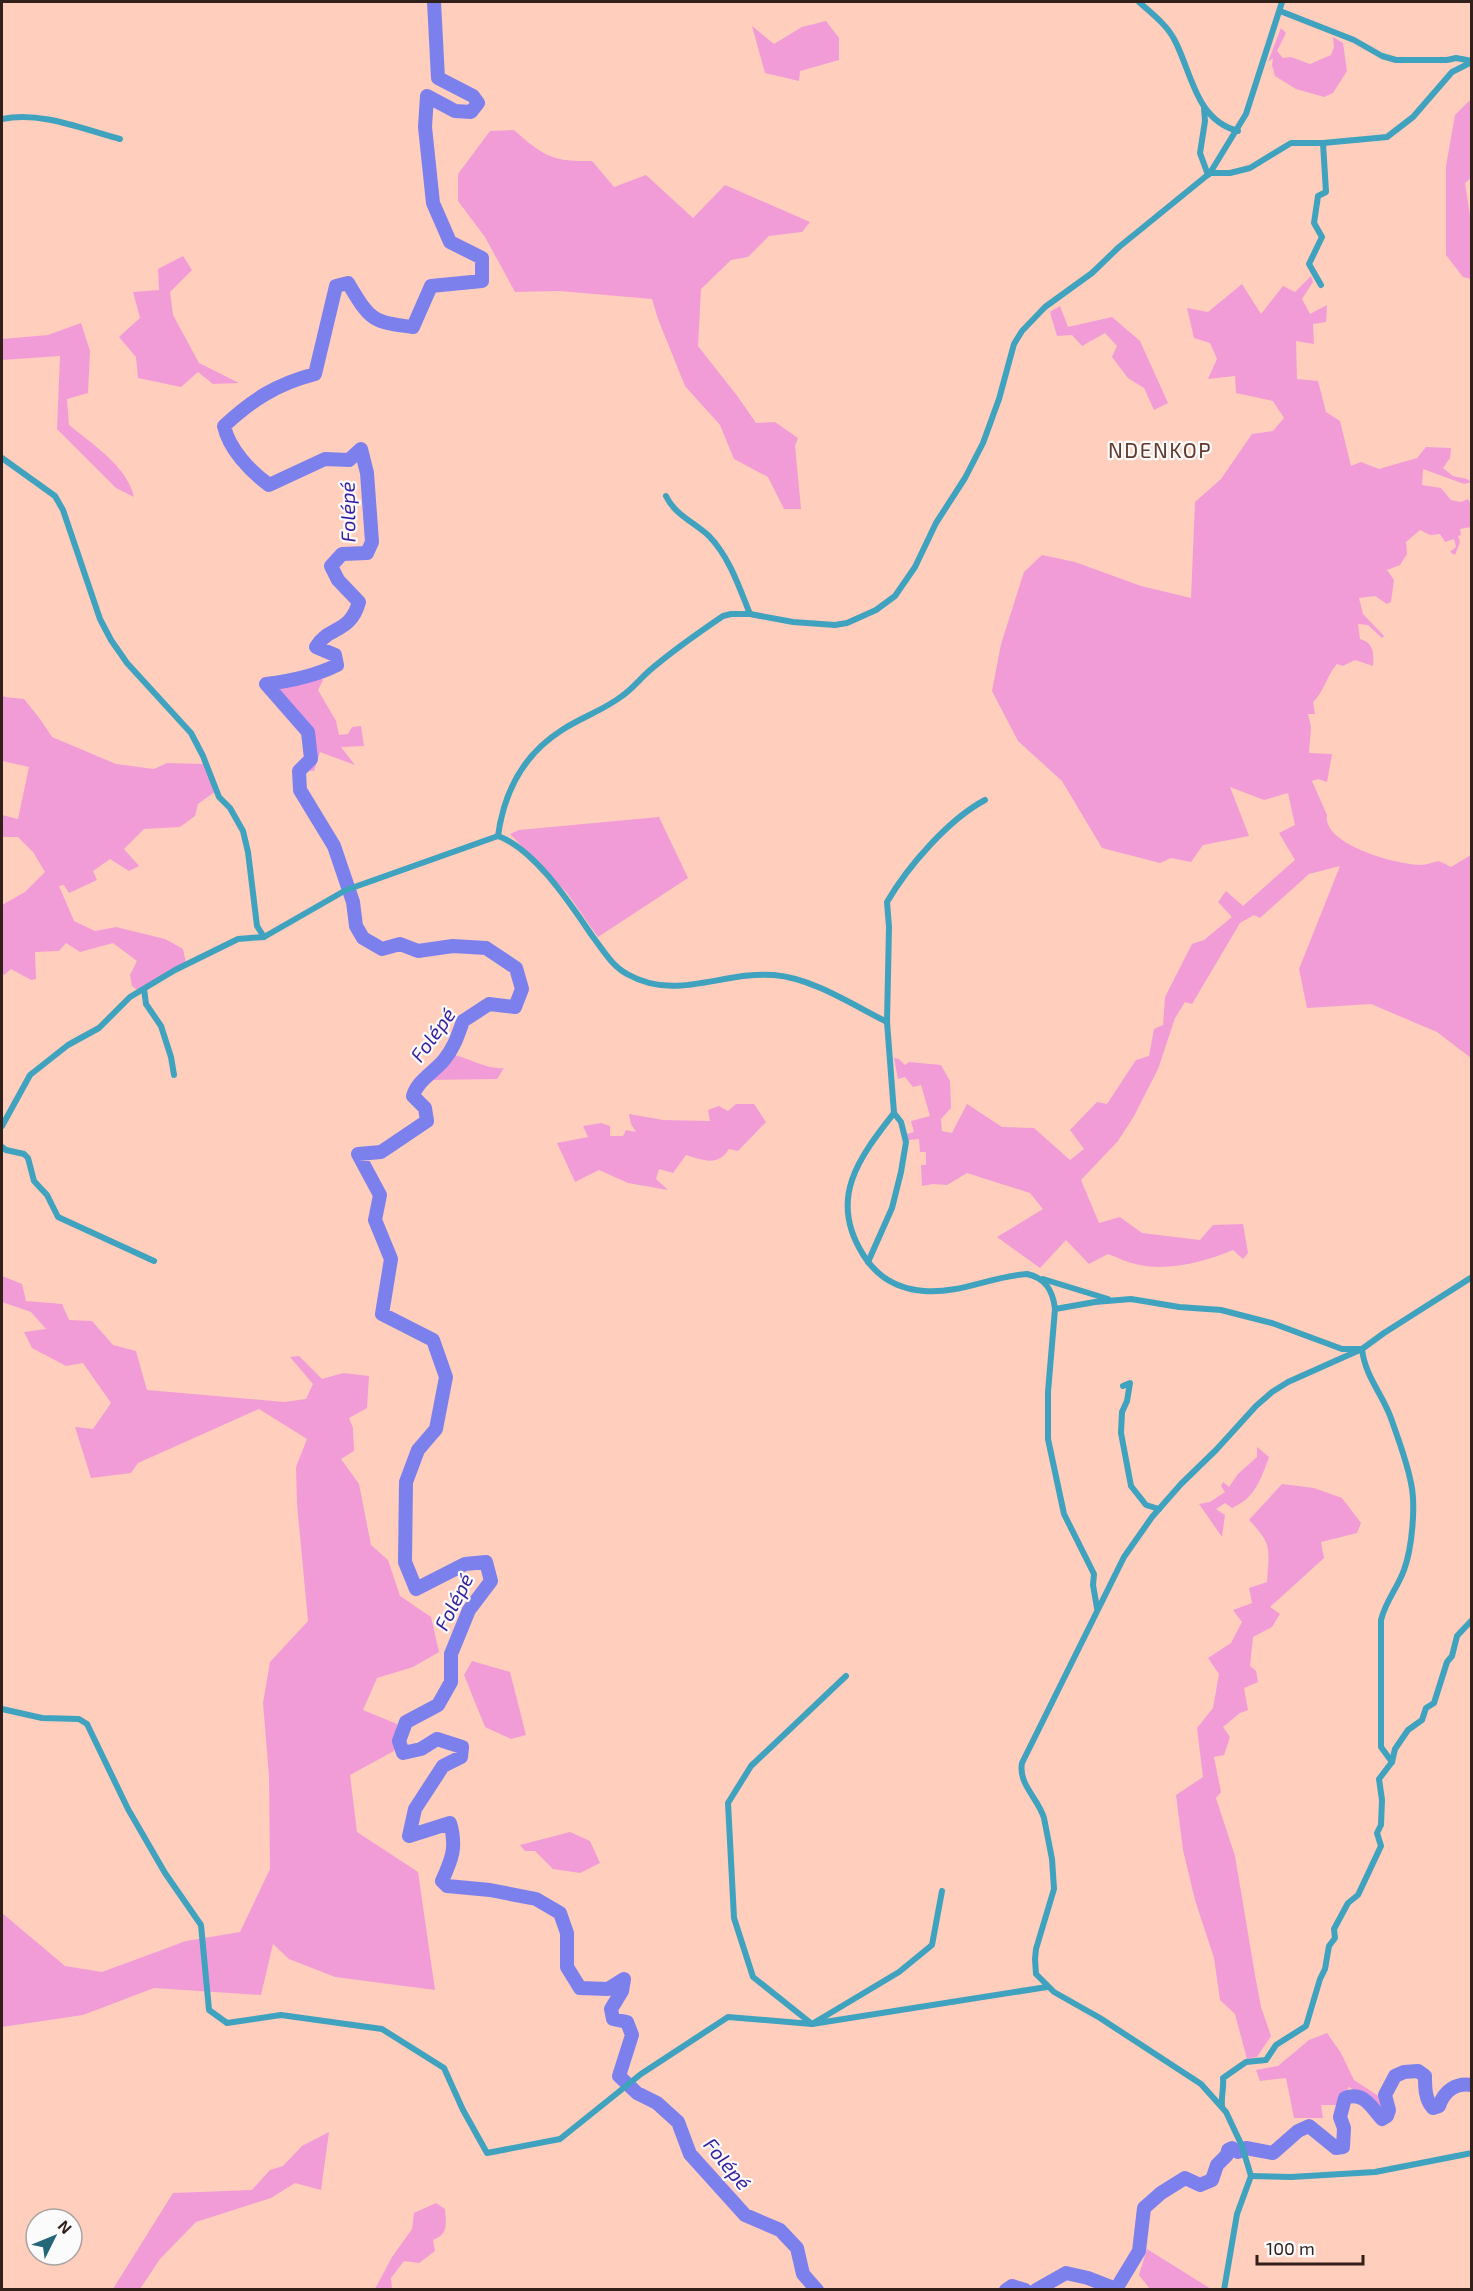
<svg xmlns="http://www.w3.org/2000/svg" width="1473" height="2291" font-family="'Exo 2',sans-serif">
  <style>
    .green { fill: #f29cd7 }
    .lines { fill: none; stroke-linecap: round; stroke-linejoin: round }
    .river { stroke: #7c80ed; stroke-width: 14 }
    .street { stroke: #3fa2be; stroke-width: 6 }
    .labels { text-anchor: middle; stroke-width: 4.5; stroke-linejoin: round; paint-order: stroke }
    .water-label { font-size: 20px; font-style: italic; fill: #351e9f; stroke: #fbfbfb }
    .quarter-label { font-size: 21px; letter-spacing: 1.5px; fill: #613a2d; stroke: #fbfbfb }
  </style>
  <rect width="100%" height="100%" fill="#ffcebd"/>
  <g class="green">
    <polygon points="826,21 839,38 839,60 800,71 799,81 765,73 752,26 774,44 802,27"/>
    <polygon points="1281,28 1286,33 1277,51 1283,58 1291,57 1310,64 1331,55 1334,47 1333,37 1343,43 1347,71 1333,93 1324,97 1296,89 1275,76 1272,65 1273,58 1268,62"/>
    <polygon points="1469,101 1472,102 1472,177 1465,183 1471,222 1471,279 1463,277 1446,255 1446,166 1455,115"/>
    <path d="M514 130C543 156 553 162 592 161L614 187 646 175 693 218 725 185 810 222 802 232 769 236 748 257 731 260 701 289 698 346 738 397 756 423 775 422 798 438 795 446 801 509H784L768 477 734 459 720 425 685 386 658 319 652 299 559 291 515 292 485 237 458 201V174L490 131Z"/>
    <polygon points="183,256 192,270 170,292 173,315 199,363 239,383 213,384 198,372 181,387 138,378 136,357 119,337 140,318 133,292 159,290 158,269"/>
    <path d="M1311 276 1313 282 1302 299 1310 314 1327 305 1326 322 1313 324 1314 344 1296 341 1297 379 1318 381 1326 412 1340 421 1351 466 1361 462 1379 469 1417 458 1426 447 1451 448 1450 458 1443 468 1453 476 1467 479 1471 482 1464 484 1423 469 1422 485 1441 488 1451 500 1461 502 1468 499 1471 505V527L1460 529 1461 535 1458 536 1460 542 1455 555 1450 552 1456 547 1454 539 1445 542 1440 534 1430 535 1420 530 1406 542 1407 554 1400 565 1387 570 1394 580 1391 602 1387 604 1375 596 1359 598 1363 614 1384 636 1382 638 1368 625 1358 624 1360 639C1374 643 1374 653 1373 666L1355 660 1343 666 1337 664C1326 676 1325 691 1313 702L1315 714H1308L1311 727 1309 753 1332 754 1327 782 1318 779 1312 781 1327 815C1322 845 1398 865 1421 865 1426 865 1433 862 1439 861L1451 867 1471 855V1058L1437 1032 1371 1004 1307 1008 1299 969 1340 866 1309 874 1260 918 1254 915 1240 923 1192 1004 1185 1002 1175 1018 1158 1069 1134 1116 1118 1141 1081 1180 1099 1223 1120 1217 1142 1233 1200 1240 1213 1225 1243 1224 1248 1253 1243 1259 1233 1250C1205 1262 1166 1272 1135 1264 1126 1262 1117 1257 1108 1254L1089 1264 1066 1240 1040 1268 997 1237 1043 1209 1030 1193 967 1173 947 1185 933 1184 922 1186 921 1165H926V1152H920L919 1139 908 1140 907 1134 914 1132 911 1121 930 1116 921 1085 913 1087 905 1077 898 1079 894 1058 899 1059 905 1065 909 1062 941 1065 950 1081 951 1108 941 1119 942 1131 952 1133 967 1104 1002 1127 1034 1128 1070 1160 1084 1149 1070 1130 1097 1102 1107 1104 1136 1060 1149 1056 1154 1029 1163 1025 1165 997 1192 944 1204 940 1232 917 1218 902 1226 891 1243 906 1295 860 1279 833 1295 825 1288 793 1264 800 1230 787 1249 836 1203 845 1191 862 1171 858 1160 863 1102 848 1062 781 1018 741 992 691 1001 644 1024 572 1042 555 1075 562 1141 586 1191 598 1195 502 1221 479 1252 434 1273 431 1284 418 1273 401 1236 393 1235 376 1208 379 1217 359 1210 343 1194 338 1187 308 1208 312 1242 284 1261 314 1283 286 1295 292Z"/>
    <polygon points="1060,306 1068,327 1112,317 1140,341 1168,403 1154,410 1144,388 1128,378 1112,357 1117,346 1105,333 1082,346 1072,335 1057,336 1050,312"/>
    <path d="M81 323 90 351 88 393 67 399 69 425C92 444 127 466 134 497L116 488 57 429 60 356 2 360V339L48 335Z"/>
    <polygon points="317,673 323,680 318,690 336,721 339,735 348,734 352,727 361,726 364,746 341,747 355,765 320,752 314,771 304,771 313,750 313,731 286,700 272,693 272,687 279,682 298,681"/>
    <polygon points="2,695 5,697 24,699 40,719 52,737 116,764 154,769 167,763 205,764 216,791 198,804 195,816 180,827 144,829 124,849 139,866 129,871 110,859 93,871 97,880 69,893 64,885 59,886 74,921 95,931 116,927 165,939 183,949 186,963 168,972 143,994 132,986 130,975 137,961 113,943 80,952 66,943 59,951 35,952 36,979 31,980 11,969 4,975 2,974 2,905 25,892 45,872 33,852 18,837 2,837 2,815 18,819 29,767 2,761"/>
    <polygon points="659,817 688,878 598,937 567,893 510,834 519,830"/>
    <path d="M454 1055C470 1059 489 1070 504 1068L497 1079 429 1080Z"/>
    <path d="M736 1104H754L766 1122 738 1151 729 1149C718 1167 703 1160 686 1155L673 1173 659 1169 656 1179 668 1190 628 1183 599 1170 575 1182 557 1143 588 1137 583 1126 601 1123 610 1126V1136H623L626 1130 636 1132 631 1124 629 1114 663 1120 710 1121 708 1110 719 1106 728 1111Z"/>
    <polygon points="2,1276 22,1284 26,1301 62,1304 69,1320 92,1321 113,1345 136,1351 147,1390 284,1402 306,1399 313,1384 290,1357 299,1356 322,1379 343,1373 369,1376 367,1408 349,1418 353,1428 354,1451 341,1459 359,1484 371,1545 388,1560 400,1596 431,1617 439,1652 413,1667 377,1678 363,1710 397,1724 394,1751 350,1775 357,1832 418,1872 435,1990 335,1977 289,1959 273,1944 261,1995 154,1988 83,2015 2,2027 2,1913 65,1966 102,1972 186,1941 240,1932 270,1869 269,1776 263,1703 270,1662 308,1621 297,1504 296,1467 307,1439 259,1409 138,1463 131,1473 91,1478 75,1427 93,1429 111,1403 83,1363 66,1366 32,1348 24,1332 46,1329 31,1312 2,1302"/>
    <path d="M1257 1447 1269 1457C1261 1479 1255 1498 1232 1508L1225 1503 1216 1509 1225 1515 1222 1537 1199 1504 1210 1502 1225 1492 1221 1486 1223 1482 1229 1487 1238 1474 1257 1457Z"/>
    <path d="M1282 1484 1314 1488 1342 1498 1361 1523 1357 1533 1321 1542 1324 1558 1270 1607 1280 1614 1272 1627 1253 1637 1250 1666 1256 1671 1258 1682 1244 1688 1248 1710 1240 1713 1223 1727 1230 1737 1224 1755 1214 1757 1221 1792 1216 1798 1235 1856 1255 1975 1261 2007 1271 2036 1257 2057 1247 2059 1235 2014 1220 2000 1214 1958 1195 1900 1183 1850 1176 1795 1203 1777 1197 1728 1213 1708 1219 1674 1208 1658 1231 1643 1242 1622 1233 1610 1252 1603 1249 1588 1267 1582C1269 1549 1273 1545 1249 1520Z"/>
    <polygon points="472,1661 510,1672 526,1735 511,1739 485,1727 464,1675"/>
    <polygon points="570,1832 590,1841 600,1863 580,1873 553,1869 535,1851 525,1851 520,1845"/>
    <polygon points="1327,2033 1341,2053 1354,2080 1383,2099 1386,2110 1349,2087 1337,2105 1321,2105 1323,2118 1294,2118 1286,2078 1260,2081 1256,2070 1278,2066 1309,2040"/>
    <polygon points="329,2132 321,2190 295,2183 271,2198 196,2222 160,2259 140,2289 113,2289 173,2193 252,2190 270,2170 283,2166 302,2146"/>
    <path d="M436 2203 445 2209C446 2224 449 2234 433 2240L435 2251 419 2263 404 2261 391 2278 392 2289H375L392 2257 412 2229 414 2213Z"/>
    <polygon points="1147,2249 1211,2289 1150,2289 1139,2275"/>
  </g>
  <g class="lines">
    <g class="river">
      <path d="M434 2 438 78 473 96 478 103 471 112 455 111 427 96 425 127 433 203 450 242 482 258V281L431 286 413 327C370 322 370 319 348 283L336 286 315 374C277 384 253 399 224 426 229 449 250 471 269 485L325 459 349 460 361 449 367 473 372 542 367 553 342 554 331 566 338 580 359 602C350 634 328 626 316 647L335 655 337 665C315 676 291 681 266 684L308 732 311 759 299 771 300 790 334 846 353 902 356 926 363 938 382 949 400 944 418 951 453 946 486 948 516 968 522 989 515 1007 489 1004 463 1021C458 1035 454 1048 444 1060 434 1072 417 1081 413 1096L425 1108 427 1121 381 1152 358 1154 380 1195 375 1220 391 1259 382 1314 433 1340 446 1377 436 1429 418 1450 406 1482 405 1562 416 1589 465 1564 486 1562 491 1581 469 1610 451 1654V1682L438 1705 406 1722 399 1741 403 1753 421 1749 437 1739 462 1747 461 1757 443 1766 415 1809 409 1836 450 1823C457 1847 452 1859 442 1881L447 1886 490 1890 536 1899 560 1913 567 1933V1967L580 1988 608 1989 624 1979 622 1991 611 2009 613 2019 627 2022 632 2035 619 2076 637 2093 657 2103 678 2122 690 2154 745 2215 780 2230 797 2248 803 2274 817 2290"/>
      <polyline points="1006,2290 1012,2286 1025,2290"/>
      <path d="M1036 2290 1066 2273 1088 2278 1116 2289 1139 2251 1144 2208 1161 2193 1185 2178 1200 2185 1212 2180 1217 2165 1227 2155 1228 2150 1232 2148 1238 2152 1246 2148 1273 2153 1298 2131 1309 2126 1336 2148 1343 2147 1344 2128 1340 2117 1345 2098C1364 2091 1371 2107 1382 2119L1387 2116 1389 2110 1385 2095 1395 2076 1404 2072 1418 2071 1425 2076C1425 2087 1425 2100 1433 2108L1439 2106C1444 2091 1456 2082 1472 2085"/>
    </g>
    <g class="street">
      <path d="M1139 2C1151 13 1166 24 1174 39 1192 72 1195 120 1238 131"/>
      <polyline points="1280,11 1354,40 1382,56 1396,60 1447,60 1456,58 1472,61"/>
      <polyline points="1204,108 1205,121 1200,153 1208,175"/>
      <path d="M2 119C41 111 82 129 120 139"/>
      <polyline points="1210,173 1230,173 1250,168 1291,143 1323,143 1387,137 1413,117 1452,72 1472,62"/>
      <polyline points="1321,285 1309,264 1322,237 1314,223 1318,196 1326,192 1323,143"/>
      <polyline points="2,458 55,496 63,510 100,619 111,640 127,663 191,733 203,756 219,797 230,808 243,831 248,852 257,926 264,937"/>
      <path d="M666 496C675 515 694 522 709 536 730 558 739 587 750 614"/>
      <path d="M498 836C535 849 571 905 593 937 603 950 612 966 627 974 676 1002 722 971 774 975 812 978 853 1005 887 1022L894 1113C859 1158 827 1199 864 1256 878 1278 898 1289 924 1291 960 1294 992 1276 1027 1274 1046 1278 1053 1291 1055 1309L1095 1302 1131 1299 1179 1307 1221 1310 1272 1323 1342 1349H1362"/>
      <polyline points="144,989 146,1004 161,1026 171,1057 174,1075"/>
      <path d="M887 1022 889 927 887 902C908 866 949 819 985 800"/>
      <path d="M2 1126 30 1075 68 1045 99 1028 130 997 175 970 238 939 264 937 346 890 498 836C504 792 524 754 562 730 582 717 604 710 622 696 632 689 640 679 649 671 672 651 698 633 723 616L731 614H750L793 622 835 625 847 623 876 610 895 596 915 567 936 523 965 478 983 443 999 399 1014 344 1022 331 1045 307 1092 273 1119 247 1210 173 1246 114 1282 2"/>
      <polyline points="2,1147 6,1150 24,1154 28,1158 34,1181 47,1195 58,1217 154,1261"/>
      <polyline points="868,1262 892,1208 901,1172 906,1142 901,1122 894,1113"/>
      <polyline points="1043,1279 1108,1299"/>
      <polyline points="1055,1309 1048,1392 1048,1439 1064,1514 1094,1574 1093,1585 1097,1608"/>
      <path d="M1362 1349C1365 1377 1384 1396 1392 1421 1399 1441 1407 1462 1411 1483 1416 1506 1412 1548 1404 1570 1397 1589 1386 1600 1381 1620V1747L1392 1762"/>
      <polyline points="1123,1386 1130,1383 1127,1401 1122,1412 1121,1433 1131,1486 1146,1505 1159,1509"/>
      <polyline points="2,1709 42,1718 79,1719 87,1724 128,1809 165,1873 201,1925 209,2010 227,2023 281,2015 382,2029 444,2068 463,2110 487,2153 560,2139 641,2074 728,2017 812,2024 753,1977 734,1918 728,1803 751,1766 846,1676"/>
      <polyline points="942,1891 932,1945 899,1972 812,2024 1047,1987"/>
      <path d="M1222 2106C1221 2096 1224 2088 1223 2078L1246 2062 1266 2060 1276 2045 1306 2026 1320 1979 1325 1969 1329 1946 1335 1938 1334 1929 1348 1903 1358 1895 1381 1846 1377 1833 1381 1825 1382 1800 1379 1779 1392 1762 1395 1749 1408 1730 1422 1720 1426 1708 1434 1703 1447 1662 1452 1656 1457 1636 1472 1620"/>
      <polyline points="1251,2176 1291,2177 1375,2172 1472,2153"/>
      <path d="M1224 2290 1237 2214 1251 2176 1242 2146 1226 2112 1201 2084 1100 2018 1054 1992 1036 1974 1035 1959 1036 1949 1054 1889 1052 1859 1044 1818C1038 1798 1018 1784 1022 1763L1124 1557 1152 1517 1181 1484 1216 1450 1256 1406 1272 1392 1288 1382 1362 1349 1384 1333 1472 1277"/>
    </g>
  </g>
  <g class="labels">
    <g class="water-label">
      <text transform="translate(348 512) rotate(-91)" y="7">Folépé</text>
      <text transform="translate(433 1035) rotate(-54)" y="7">Folépé</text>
      <text transform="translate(454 1602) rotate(-63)" y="7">Folépé</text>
      <text transform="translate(727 2164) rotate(50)" y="7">Folépé</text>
    </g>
    <g class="quarter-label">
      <text x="1160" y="458">NDENKOP</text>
    </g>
  </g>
  <rect width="1473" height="2291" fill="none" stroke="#311f19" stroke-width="6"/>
  <g transform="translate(54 2237) rotate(47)"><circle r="28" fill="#fbfbfb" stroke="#aaa3a1" stroke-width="1.5"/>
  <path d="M0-4.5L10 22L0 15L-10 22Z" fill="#246779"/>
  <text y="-9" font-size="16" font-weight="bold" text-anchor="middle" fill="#311f19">N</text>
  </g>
  <path d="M1257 2255v9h106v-9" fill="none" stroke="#311f19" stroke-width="3"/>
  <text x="1266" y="2255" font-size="18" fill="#311f19" stroke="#fbfbfb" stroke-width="4.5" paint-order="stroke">100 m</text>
</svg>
